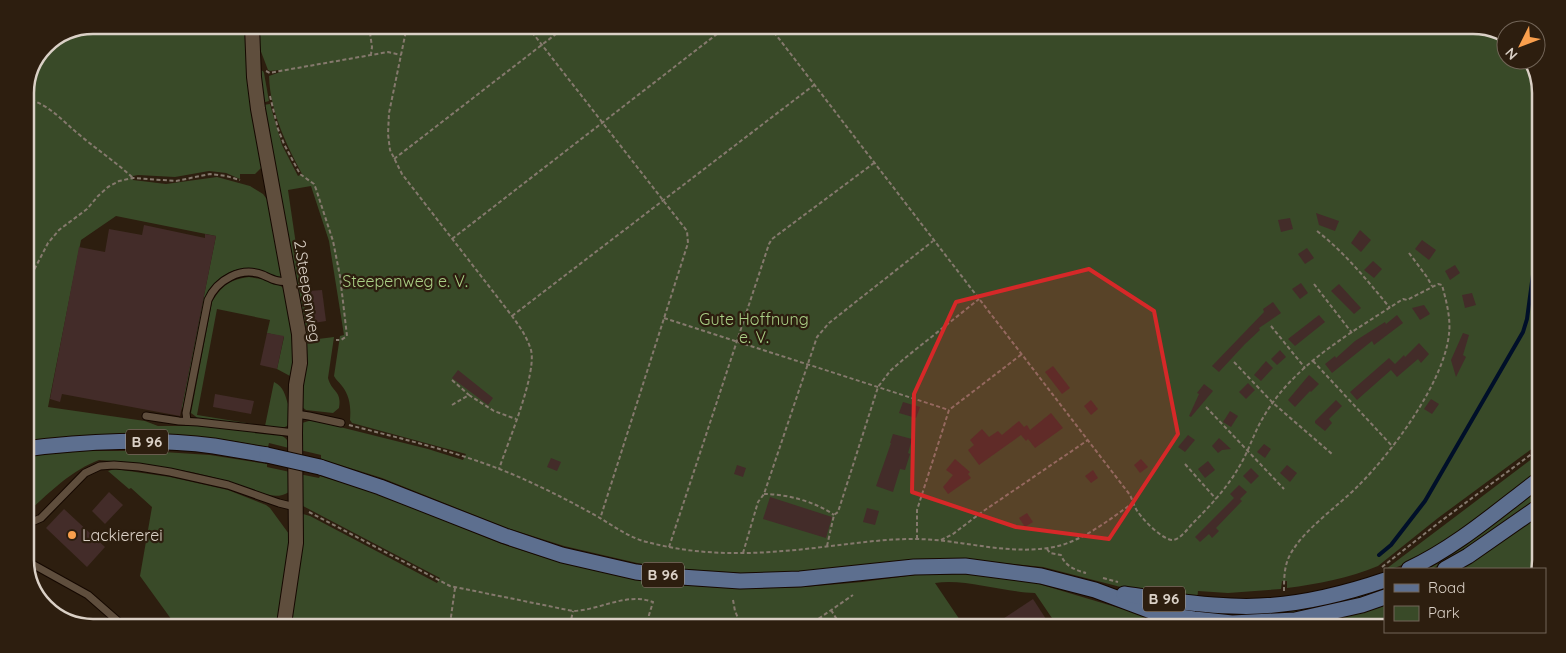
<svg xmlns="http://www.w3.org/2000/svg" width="1566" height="653" font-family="Quicksand,sans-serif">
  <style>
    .green { fill: #394a28 }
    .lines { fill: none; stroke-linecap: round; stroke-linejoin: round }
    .stream { stroke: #000f29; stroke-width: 4 }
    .building { fill: #432c29 }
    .service-casing { stroke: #150800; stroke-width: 9 }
    .minor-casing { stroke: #150800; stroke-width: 16 }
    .primary-casing { stroke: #150800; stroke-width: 17 }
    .path { stroke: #85796d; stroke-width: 2; stroke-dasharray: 4 2.5; stroke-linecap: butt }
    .service { stroke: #5f4e3d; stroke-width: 7 }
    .minor { stroke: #5f4e3d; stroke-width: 14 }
    .primary { stroke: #5d6f8f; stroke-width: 15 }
    .primary-bridge-casing { stroke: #150800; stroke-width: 17; stroke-linecap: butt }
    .primary-bridge { stroke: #5d6f8f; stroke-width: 15 }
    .marked { fill: #d62828; fill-opacity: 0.2; stroke: #d62828; stroke-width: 4; stroke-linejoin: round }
    .poi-dot { fill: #f99f4d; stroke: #2d1e0f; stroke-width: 2 }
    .labels { text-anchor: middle; stroke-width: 4.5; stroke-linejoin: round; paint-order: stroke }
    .shield { fill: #2d1e0f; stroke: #a69b8f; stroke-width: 1 }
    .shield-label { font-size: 15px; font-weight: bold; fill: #dad0c6 }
    .park-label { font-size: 16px; fill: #aacf85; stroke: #2d1e0f }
    .street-label { font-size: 16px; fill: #dad0c6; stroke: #2d1e0f }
    .poi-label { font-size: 16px; fill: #dad0c6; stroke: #2d1e0f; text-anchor: start }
    .rim { fill: none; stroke: #dad0c6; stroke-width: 2.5 }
  </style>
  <rect width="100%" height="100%" fill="#2d1e0f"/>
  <g class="green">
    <path d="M92 25 248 26 262 167 255 174H240V179L226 173 209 171 175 177 138 175 133 176V180L166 184 217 177 250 186 263 194 269 202 283 274 281 277C273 277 270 273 263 271 238 262 214 276 205 299L183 407 181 410 216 236 116 216 81 240 48 407 145 421 158 426H199L278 434C285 437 289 439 289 448L269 443 268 447C250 444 231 440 212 438 150 433 86 432 25 442V88L45 45Z"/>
    <path d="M256 26 1499 30 1506 35V60H1530L1541 88 1537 445 1438 518 1378 566C1349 578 1318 584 1287 588V581H1282L1281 589 1228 593 1198 591 1197 600 1140 592 1043 567 966 559H914L799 572 741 573 682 569 637 563 564 546 507 528 382 478 321 459V455L300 450V427L302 423 312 420 428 449 463 460 466 454 352 423 350 420C351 408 350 396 342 386 339 382 336 380 334 376L340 336 344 335 329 241 311 186 288 190 310 340 334 337 328 378C332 393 342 390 339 408L333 413 306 410 302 407 263 105 270 104 282 145 298 176 302 174C286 144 270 111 269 76L280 72 279 70 270 71 268 70 260 49Z"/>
    <polygon points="259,70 263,71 264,73 269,101 262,103"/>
    <path d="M249 277C257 278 281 283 285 290 287 293 287 298 288 301 293 325 293 348 294 372L290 376 277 369 284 337 267 333 270 320 217 309 197 415 265 426 274 382C284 387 285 395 288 404 289 409 292 422 287 426 276 433 214 421 199 419L191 413 212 302C221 286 231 279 249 277Z"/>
    <path d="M85 451H148L210 455 267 464V467L290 472 289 492C275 501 260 492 245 487 198 470 149 464 99 460 72 470 50 492 28 512H25V456Z"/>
    <path d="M1537 455V472C1496 503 1455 540 1408 562 1400 566 1394 569 1386 569Z"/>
    <polygon points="115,469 170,477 228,490 266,505 270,508 289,534 291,543 278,624 174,623 140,576 152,507 131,488 129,489 108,471"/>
    <path d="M299 474 319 478 320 476 379 494 502 544 561 563 636 579 680 585 741 589 804 587 862 582 915 575 967 574 1021 580 1039 584 1159 620 1194 627H1058L1035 593C1003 592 964 578 935 583L964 626 291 624 302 515 303 514 310 516 437 583 440 578 303 506 301 504Z"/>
    <polygon points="1537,490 1537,501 1466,550 1432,569 1424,569"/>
    <polygon points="1537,515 1536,569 1457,569"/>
    <polygon points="1385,586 1385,591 1360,599 1295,614 1260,615 1260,613"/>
    <path d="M1385 604V628L1293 627C1324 622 1355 615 1385 604Z"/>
  </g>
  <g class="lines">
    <polyline class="stream" points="1379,555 1391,545 1425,501 1523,332 1527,319 1539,230"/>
  </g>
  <g class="building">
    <polygon points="1316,213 1339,221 1335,231 1319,225"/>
    <polygon points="1290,218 1293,229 1281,232 1278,220"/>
    <polygon points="144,225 205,238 205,234 216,236 180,416 62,394 60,402 50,399 79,247 105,252 109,229 142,235"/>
    <polygon points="1360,230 1371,240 1361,252 1351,243"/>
    <polygon points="1422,240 1436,250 1429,260 1415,249"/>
    <polygon points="1307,248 1314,258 1305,264 1298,254"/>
    <polygon points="1373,261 1382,269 1374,278 1364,270"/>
    <polygon points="1455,265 1460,273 1450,280 1445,271"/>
    <polygon points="1301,283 1308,293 1300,299 1292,289"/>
    <polygon points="1339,284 1361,308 1354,314 1331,291"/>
    <polygon points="322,290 326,321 314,323 309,291"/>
    <polygon points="1472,293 1476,305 1465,308 1462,295"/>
    <polygon points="1273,302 1281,313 1259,328 1260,330 1245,344 1219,372 1212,366 1264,312 1263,309"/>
    <polygon points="1424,305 1430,314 1420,320 1412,308"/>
    <polygon points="1319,315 1325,322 1295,346 1288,339"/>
    <polygon points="1397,315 1403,323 1374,345 1372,341 1332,373 1325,364 1335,356 1336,358 1355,341 1385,322 1386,324"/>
    <polygon points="267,333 284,336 277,369 260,365"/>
    <polygon points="1463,333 1469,335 1463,355 1466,357 1456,377 1451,360"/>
    <polygon points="1419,343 1429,354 1421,363 1418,359 1397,377 1391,370 1357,400 1350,392 1389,358 1395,364 1404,355 1405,357"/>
    <polygon points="1280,350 1286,357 1277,365 1271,359"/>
    <polygon points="1266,361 1273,368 1261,381 1254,375"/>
    <polygon points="1053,366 1070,388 1062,394 1045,372"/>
    <polygon points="458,370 493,398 488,405 452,378"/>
    <polygon points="1309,375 1319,384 1311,392 1310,391 1295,407 1288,400"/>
    <polygon points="1248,383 1255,390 1246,399 1239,392"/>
    <polygon points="1204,384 1213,391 1191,417 1189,416 1199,394 1197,393"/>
    <polygon points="215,394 254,401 251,414 213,407"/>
    <polygon points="1431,399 1439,404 1432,414 1424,409"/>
    <polygon points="1091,400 1098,409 1091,415 1084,406"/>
    <polygon points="1336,400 1342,406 1329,419 1332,423 1325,431 1315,423 1315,421"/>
    <polygon points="903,402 920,407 916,418 899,413"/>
    <polygon points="1230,411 1238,416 1231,427 1223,422"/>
    <polygon points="1051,413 1063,428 1035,448 1028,439 1026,441 1021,435 979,465 968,450 974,445 970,440 982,429 989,437 998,431 1002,435 1019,421 1024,427 1027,425 1030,430"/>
    <polygon points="893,434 912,439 908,453 910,454 905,470 900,469 893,492 876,486 891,443 890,443"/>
    <polygon points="1188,435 1195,440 1185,452 1178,447"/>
    <polygon points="1219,438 1231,449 1222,450 1218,453 1212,446"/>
    <polygon points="1264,444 1271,449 1265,458 1257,452"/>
    <polygon points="551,458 561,462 557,471 547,467"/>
    <polygon points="955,459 970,472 968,474 971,478 948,494 943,487 953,475 946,470"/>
    <polygon points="1141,459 1148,467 1140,473 1134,465"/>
    <polygon points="1208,461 1215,470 1205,478 1198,469"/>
    <polygon points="737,465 746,468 743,477 734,474"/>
    <polygon points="1287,465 1297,473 1290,482 1280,473"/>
    <polygon points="1251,468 1259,476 1251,484 1243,476"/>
    <polygon points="1093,470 1098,478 1091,483 1085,476"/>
    <polygon points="1239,485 1247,492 1240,499 1242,501 1216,528 1219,531 1212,538 1209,534 1200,542 1195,537 1234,498 1230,494"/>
    <polygon points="109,492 123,505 105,524 92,511"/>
    <polygon points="770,497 832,517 826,538 763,519"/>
    <polygon points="867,508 879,511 875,525 863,522"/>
    <polygon points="64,509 105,547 87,567 46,528"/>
    <polygon points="1027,513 1033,522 1025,527 1019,518"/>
    <polygon points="1033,599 1046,619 1034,626 992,626"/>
  </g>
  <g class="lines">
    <g class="service-casing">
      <g id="service">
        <polyline points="296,414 309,416 341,423"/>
        <polyline points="146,416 179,421 198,422 295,433"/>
        <path d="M187 421 186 413 208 300C217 280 241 266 263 275 272 279 279 283 289 281"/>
        <polyline points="25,525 41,518 85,473 100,466 114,465 139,467 170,472 228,485 279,503 295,507"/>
        <polyline points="25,560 88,595 120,623"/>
      </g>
    </g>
    <g class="minor-casing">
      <polyline id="minor" points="252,26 254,77 258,109 299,334 300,363 296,385 295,433 296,543 284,624"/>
    </g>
    <g class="primary-casing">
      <g id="primary">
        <path d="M25 449C84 441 155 438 214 446 232 449 250 452 267 455"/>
        <polyline points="320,467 380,487 505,536 562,555 636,572 681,577 740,581 800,579 914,567 965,566 1041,576 1095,590 1159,614 1194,619 1232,623 1295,620 1362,605 1385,597"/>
        <path d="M1409 569C1456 547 1496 512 1537 481"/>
        <polyline points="1445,569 1468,556 1537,508"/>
        <path d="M1124 594C1159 599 1195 605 1231 606 1283 609 1335 597 1385 580"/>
      </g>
    </g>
    <g class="path">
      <polyline points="369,26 372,47 371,54"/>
      <path d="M407 26 389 113 388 134 390 150 402 174 512 316C520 327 527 337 531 350 537 374 508 442 499 469"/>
      <polyline points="528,27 687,231 688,243 600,519"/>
      <path d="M770 27 1130 495C1133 501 1134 507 1138 512 1143 520 1164 541 1173 540 1181 539 1188 528 1193 523 1210 506 1227 488 1239 467 1249 451 1254 432 1264 416 1295 363 1353 332 1403 299L1407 300 1438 284 1442 285C1446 300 1451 318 1449 334 1444 382 1393 451 1359 485 1339 506 1296 534 1287 562 1284 571 1284 582 1284 592"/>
      <polyline points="815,28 817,29 822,28"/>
      <polyline points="266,71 270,73 280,71 388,52 401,55"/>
      <polyline points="270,96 278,129 284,144 300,174 314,184 316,189 333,241 340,276 347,336 341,340 336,340"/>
      <path d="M25 98C51 105 62 121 82 137 99 151 117 163 133 178"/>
      <polyline points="394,159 565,27"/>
      <path d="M1317 231C1345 253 1367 280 1390 308"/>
      <polyline points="452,239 726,27"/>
      <polyline points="1409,253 1427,277 1432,286"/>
      <polyline points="25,278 33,272 48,243 59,230 87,209 98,196 108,187 119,181 133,178 176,181 210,174 226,176 240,180"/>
      <polyline points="1314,284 1352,333"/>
      <polyline points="512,316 814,85"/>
      <polyline points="664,318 949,410"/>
      <polyline points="1271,326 1305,368"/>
      <polyline points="1313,361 1393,447"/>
      <polyline points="1234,362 1273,403 1332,454"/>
      <polyline points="452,380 469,395"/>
      <polyline points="452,405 469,395 494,411 516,419"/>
      <polyline points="1206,407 1284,489"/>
      <path d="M349 425C410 441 472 455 530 482 554 493 577 505 600 518 615 527 630 538 647 542 691 554 738 555 783 551 827 548 870 539 914 539 961 539 1007 556 1054 547 1083 541 1110 519 1133 503"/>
      <polyline points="1185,464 1216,499"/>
      <path d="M764 494C787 494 816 502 834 515"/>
      <path d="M309 512 450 586 573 611C601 610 626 592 653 602L649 615 648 625"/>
      <polyline points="917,539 917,510 949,410 1022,354"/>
      <polyline points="941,540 953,534 982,512 1088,440"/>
      <polyline points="827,546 834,515 838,512 878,387 890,371 905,358 979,299"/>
      <polyline points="669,547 769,244 772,239 874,163"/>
      <path d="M1047 549 1050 553 1061 555C1065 566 1075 570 1086 573"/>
      <polyline points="743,553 758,502 764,494 817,337 829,323 933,241"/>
      <polyline points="1382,567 1441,521 1537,450"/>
      <polyline points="1103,578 1118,582"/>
      <polyline points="733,600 735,611 741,625"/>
      <polyline points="831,610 841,626"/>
      <polyline points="450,624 455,588"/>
      <polyline points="570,625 573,611"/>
      <polyline points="808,626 853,595"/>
      <polyline points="947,626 958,619"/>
    </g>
    <use href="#service" class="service"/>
    <use href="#minor" class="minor"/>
    <use href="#primary" class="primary"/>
    <g class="primary-bridge-casing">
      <polyline id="primary-bridge" points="267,455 320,467"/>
    </g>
    <use href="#primary-bridge" class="primary-bridge"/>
  </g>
  <path class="marked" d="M1089 269 1154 311 1178 434 1109 539 1016 527 912 492 914 394 956 302Z"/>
  <circle class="poi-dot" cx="72" cy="535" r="5"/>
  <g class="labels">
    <g class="shield">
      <rect x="126" y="429.5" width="42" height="25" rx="4"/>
      <rect x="642" y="562.5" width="42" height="25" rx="4"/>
      <rect x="1143" y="586.5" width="42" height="25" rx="4"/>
    </g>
    <g class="shield-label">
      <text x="147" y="447">B 96</text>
      <text x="663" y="580">B 96</text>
      <text x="1164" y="604">B 96</text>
    </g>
    <g class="park-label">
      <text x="405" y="287">Steepenweg e. V.</text>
      <text x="754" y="325">Gute Hoffnung<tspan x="754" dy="18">e. V.</tspan></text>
    </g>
    <g class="street-label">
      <text transform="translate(308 291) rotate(81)" y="6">2.Steepenweg</text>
    </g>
    <g class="poi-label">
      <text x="82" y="541">Lackiererei</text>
    </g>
  </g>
  <path d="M0 0H1566V653H0ZM93 34H1473A59 59 0 0 1 1532 93V560A59 59 0 0 1 1473 619H93A59 59 0 0 1 34 560V93A59 59 0 0 1 93 34Z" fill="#2d1e0f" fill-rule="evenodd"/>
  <path class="rim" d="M93 34H1473A59 59 0 0 1 1532 93V560A59 59 0 0 1 1473 619H93A59 59 0 0 1 34 560V93A59 59 0 0 1 93 34Z"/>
  <rect x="1384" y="568" width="162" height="65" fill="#2d1e0f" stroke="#726558"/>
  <rect x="1394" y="584" width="25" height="8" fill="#5d6f8f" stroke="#726558"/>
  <text x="1428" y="593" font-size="15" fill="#dad0c6">Road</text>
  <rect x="1394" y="606" width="25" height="15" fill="#394a28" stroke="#726558"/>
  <text x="1428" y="618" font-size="15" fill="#dad0c6">Park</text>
  <g transform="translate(1521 45) rotate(228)"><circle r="24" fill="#2d1e0f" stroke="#726558"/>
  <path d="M0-4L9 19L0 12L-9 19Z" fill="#f99f4d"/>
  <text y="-8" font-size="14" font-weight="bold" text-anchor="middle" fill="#dad0c6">N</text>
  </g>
</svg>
